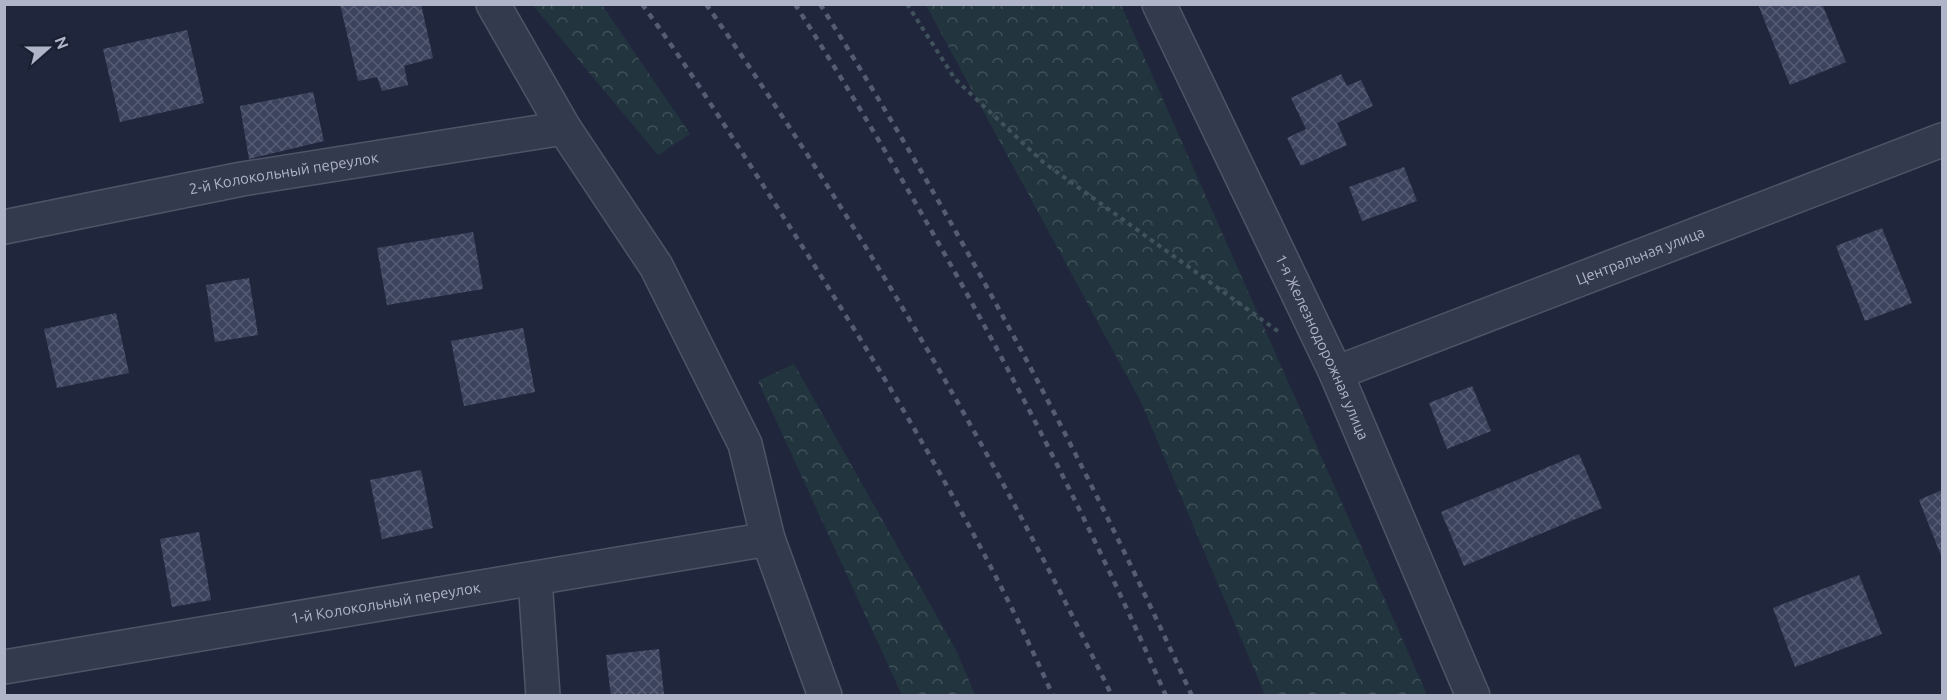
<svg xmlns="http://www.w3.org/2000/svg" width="1947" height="700" font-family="Ubuntu,sans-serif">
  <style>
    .forest { fill: url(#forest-crowns) }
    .building { fill: url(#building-cross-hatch) }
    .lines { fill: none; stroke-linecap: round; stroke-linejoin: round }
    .minor-casing { stroke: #505467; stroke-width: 36 }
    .path { stroke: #40525b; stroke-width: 4; stroke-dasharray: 4.5 4.5; stroke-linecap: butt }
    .minor { stroke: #343a4d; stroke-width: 33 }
    .rail { stroke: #565c74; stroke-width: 4.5; stroke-dasharray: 6 6; stroke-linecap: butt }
    .labels { text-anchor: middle; stroke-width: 5; stroke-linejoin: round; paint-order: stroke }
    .street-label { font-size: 15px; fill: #b0b4c9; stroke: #1a1f31 }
  </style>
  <defs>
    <pattern id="forest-crowns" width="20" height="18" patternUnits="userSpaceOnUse" patternTransform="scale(1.5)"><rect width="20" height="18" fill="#22353e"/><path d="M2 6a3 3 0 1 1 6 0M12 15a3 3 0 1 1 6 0" fill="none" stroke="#405059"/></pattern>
    <pattern id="building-cross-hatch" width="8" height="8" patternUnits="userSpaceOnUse" patternTransform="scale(1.5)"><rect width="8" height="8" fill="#3c435d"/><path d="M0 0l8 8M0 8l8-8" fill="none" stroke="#565c73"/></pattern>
  </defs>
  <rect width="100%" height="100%" fill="#20273d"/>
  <g class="forest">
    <polygon points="533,5 602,5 690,134 658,155"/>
    <polygon points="926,5 1121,5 1427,695 1265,695 1141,402"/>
    <polygon points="794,364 956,650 975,695 902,695 758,381"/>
  </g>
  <g class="building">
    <polygon points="340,4 421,4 433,58 404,66 408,85 382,91 377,77 358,81"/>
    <polygon points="1758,4 1822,4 1846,62 1790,85"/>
    <polygon points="187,30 204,103 120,122 103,49"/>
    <polygon points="1341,74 1347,86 1361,80 1373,106 1337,123 1347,145 1301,166 1287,138 1306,129 1291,98"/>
    <polygon points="313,92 324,141 249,159 240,106"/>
    <polygon points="1404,167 1417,201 1362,221 1349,187"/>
    <polygon points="1882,228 1912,303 1865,321 1836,246"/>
    <polygon points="473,232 483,289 387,305 377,248"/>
    <polygon points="249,278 258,335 215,342 206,285"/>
    <polygon points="116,313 129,373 57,388 44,329"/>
    <polygon points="523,328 535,392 464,406 451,341"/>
    <polygon points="1472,386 1491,431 1447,449 1429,403"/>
    <polygon points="1579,454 1602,508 1464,566 1441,512"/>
    <polygon points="421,470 433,528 382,539 370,480"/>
    <polygon points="1942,490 1942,558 1919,500"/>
    <polygon points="199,532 211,600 172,607 160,539"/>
    <polygon points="1859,575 1882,634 1795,667 1773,608"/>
    <polygon points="659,649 664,694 611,696 606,655"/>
  </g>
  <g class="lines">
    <g class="minor-casing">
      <g id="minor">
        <polyline points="493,4 564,128 656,266 745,444 768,539 825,696"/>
        <path id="s1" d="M1159 4 1336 373 1473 696"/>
        <path id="s2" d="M4 227 242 179 564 128"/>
        <path id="s3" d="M1336 373 1942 140"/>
        <polyline points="535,579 543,696"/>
        <path id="s4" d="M4 667 768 539"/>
      </g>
    </g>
    <polyline class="path" points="907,4 955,79 1043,162 1279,332"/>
    <use href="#minor" class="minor"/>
    <g class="rail">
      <path d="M642 4C694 75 740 150 788 224 885 376 980 531 1053 696"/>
      <path d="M706 4C859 223 996 456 1112 696"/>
      <path d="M795 4C935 225 1061 456 1166 696"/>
      <path d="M820 4C960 227 1083 456 1192 696"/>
    </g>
  </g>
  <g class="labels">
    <g class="street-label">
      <text dy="5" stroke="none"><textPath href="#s2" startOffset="285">2-й Колокольный переулок</textPath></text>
      <text dy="5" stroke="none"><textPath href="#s3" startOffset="326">Центральная улица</textPath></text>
      <text dy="5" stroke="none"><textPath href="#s1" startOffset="380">1-я Железнодорожная улица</textPath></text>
      <text dy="5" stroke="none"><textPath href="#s4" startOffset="387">1-й Колокольный переулок</textPath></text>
    </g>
  </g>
  <rect width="1947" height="700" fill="none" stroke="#b0b4c9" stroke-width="12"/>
  <g transform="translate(48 48) rotate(69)" stroke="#1a1f31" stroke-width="4.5" paint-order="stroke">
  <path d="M0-4.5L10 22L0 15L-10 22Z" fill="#b0b4c9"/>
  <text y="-9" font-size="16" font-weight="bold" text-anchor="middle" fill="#b0b4c9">N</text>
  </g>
</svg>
